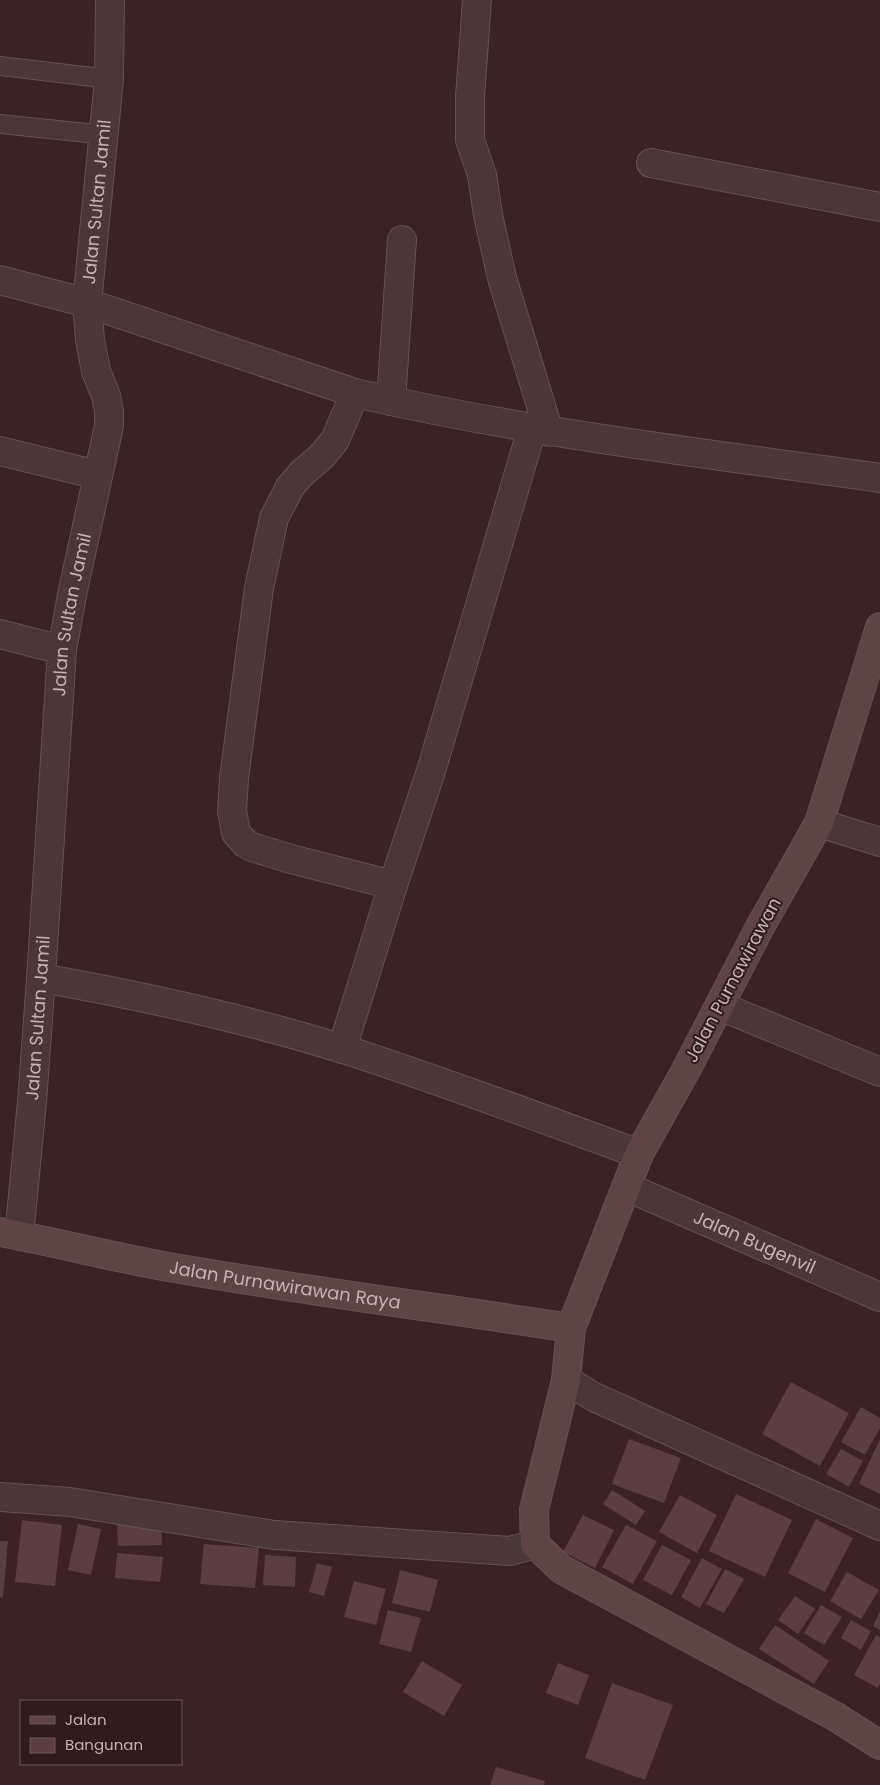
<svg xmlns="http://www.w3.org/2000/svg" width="880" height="1785" font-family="Poppins,sans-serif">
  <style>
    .building { fill: #5c3e40 }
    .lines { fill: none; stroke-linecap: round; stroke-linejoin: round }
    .lane-casing { stroke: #675152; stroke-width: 20 }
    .street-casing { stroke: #675152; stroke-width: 30 }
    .secondary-casing { stroke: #675152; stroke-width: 30 }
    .lane { stroke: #4c3637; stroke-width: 18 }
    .street { stroke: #4c3637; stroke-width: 28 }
    .secondary { stroke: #604444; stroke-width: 28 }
    .labels { text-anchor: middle; stroke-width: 4; stroke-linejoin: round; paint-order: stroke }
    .street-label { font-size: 18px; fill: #c8b1b2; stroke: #311b1c }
  </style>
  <rect width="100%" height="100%" fill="#3c2224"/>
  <g class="building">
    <polygon points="791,1382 849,1413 820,1466 762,1434"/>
    <polygon points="861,1407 880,1418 880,1428 865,1455 841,1442"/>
    <polygon points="629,1439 681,1458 664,1503 612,1484"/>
    <polygon points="880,1439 880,1494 859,1484"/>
    <polygon points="841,1449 863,1461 849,1487 826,1474"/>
    <polygon points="612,1490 645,1511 636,1525 603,1504"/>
    <polygon points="736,1494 792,1520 765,1577 709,1551"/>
    <polygon points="680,1495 717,1515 697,1553 659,1532"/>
    <polygon points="583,1515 614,1530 595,1568 563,1552"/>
    <polygon points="161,1519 162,1545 118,1546 117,1520"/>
    <polygon points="816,1519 853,1538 825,1592 788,1573"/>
    <polygon points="22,1520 62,1525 55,1586 15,1582"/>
    <polygon points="78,1524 101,1529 91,1575 68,1570"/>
    <polygon points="626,1525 657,1541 633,1584 602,1567"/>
    <polygon points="0,1541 8,1541 3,1598 0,1597"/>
    <polygon points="204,1544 259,1548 255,1588 200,1584"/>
    <polygon points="662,1545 691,1560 672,1595 643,1580"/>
    <polygon points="117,1553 163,1557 160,1582 115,1578"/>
    <polygon points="265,1555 296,1557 295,1587 263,1585"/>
    <polygon points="702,1558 722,1569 700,1608 681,1597"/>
    <polygon points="317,1563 332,1567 324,1596 309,1592"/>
    <polygon points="725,1569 744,1579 724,1613 706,1604"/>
    <polygon points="400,1570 438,1580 430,1612 392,1603"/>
    <polygon points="847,1572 879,1590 861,1619 830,1601"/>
    <polygon points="354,1581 386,1589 376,1625 344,1617"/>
    <polygon points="795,1596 815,1609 798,1634 778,1620"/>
    <polygon points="821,1605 842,1617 824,1645 804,1633"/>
    <polygon points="388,1610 421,1618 411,1652 379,1644"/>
    <polygon points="880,1611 880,1630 873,1626"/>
    <polygon points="851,1620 871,1631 861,1650 841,1638"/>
    <polygon points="775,1625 829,1661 814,1684 759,1649"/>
    <polygon points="876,1635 880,1637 880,1684 878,1688 854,1675"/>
    <polygon points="422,1661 462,1685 444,1716 403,1692"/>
    <polygon points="558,1663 589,1675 578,1705 546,1693"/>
    <polygon points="612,1683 673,1705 645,1780 585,1758"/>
    <polygon points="496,1767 545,1781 544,1785 490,1785"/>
  </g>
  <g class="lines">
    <g class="lane-casing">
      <g id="lane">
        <polyline points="0,66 109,79"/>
        <polyline points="0,124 87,133 103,133"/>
      </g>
    </g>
    <g class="street-casing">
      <g id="street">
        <polyline points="477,0 470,97 470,140 482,175 488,215 502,278 549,432"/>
        <polyline points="651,163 880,207"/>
        <path d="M0 280 87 303 355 393C528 433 704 453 880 478"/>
        <polyline points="355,393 335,440 322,456 302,473 290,487 274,518 259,588 234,778 232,811 236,833 245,843 252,847 291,859 393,885"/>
        <polyline points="391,401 402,240"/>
        <polyline points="0,451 98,475"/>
        <polyline points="0,634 62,650"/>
        <polyline points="819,823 880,842"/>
        <path d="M41 978C143 996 244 1018 343 1049 443 1081 541 1118 639 1154"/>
        <polyline points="720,1006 880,1072"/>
        <polyline points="342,1049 393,885 431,771 532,429"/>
        <path id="s1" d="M627 1187 880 1297"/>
        <path id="s2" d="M19 1236 32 1102 41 978 62 650 73 590 109 426V411L106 396 96 371 90 340 87 303 109 79 110 0"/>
        <polyline points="566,1380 594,1397 880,1526"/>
        <polyline points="0,1497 70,1502 274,1535 510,1551 535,1544"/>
      </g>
    </g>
    <g class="secondary-casing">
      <g id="secondary">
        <polyline points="880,627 819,823 761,925 686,1070 639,1154 571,1328 566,1380 534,1510 535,1544 561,1569 836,1717 880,1745"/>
        <path id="s3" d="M0 1232C55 1242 108 1256 163 1266 298 1290 435 1307 571 1328"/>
      </g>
    </g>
    <use href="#lane" class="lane"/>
    <use href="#street" class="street"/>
    <use href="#secondary" class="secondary"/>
  </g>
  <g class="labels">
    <g class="street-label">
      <text dy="6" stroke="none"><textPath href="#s2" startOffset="1044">Jalan Sultan Jamil</textPath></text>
      <text dy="6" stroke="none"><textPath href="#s2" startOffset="624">Jalan Sultan Jamil</textPath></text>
      <text transform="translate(733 980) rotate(-62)" y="6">Jalan Purnawirawan</text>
      <text dy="6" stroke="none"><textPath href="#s2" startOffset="219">Jalan Sultan Jamil</textPath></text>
      <text dy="6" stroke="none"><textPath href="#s1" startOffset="139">Jalan Bugenvil</textPath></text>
      <text dy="6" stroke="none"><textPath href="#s3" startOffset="290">Jalan Purnawirawan Raya</textPath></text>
    </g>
  </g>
  <rect x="20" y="1700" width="162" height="65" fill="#311b1c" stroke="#6d5758"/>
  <rect x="30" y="1716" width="25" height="8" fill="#604444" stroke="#6d5758"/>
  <text x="65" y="1725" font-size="15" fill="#c8b1b2">Jalan</text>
  <rect x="30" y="1738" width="25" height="15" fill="#5c3e40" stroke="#6d5758"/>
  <text x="65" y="1750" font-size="15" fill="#c8b1b2">Bangunan</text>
</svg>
